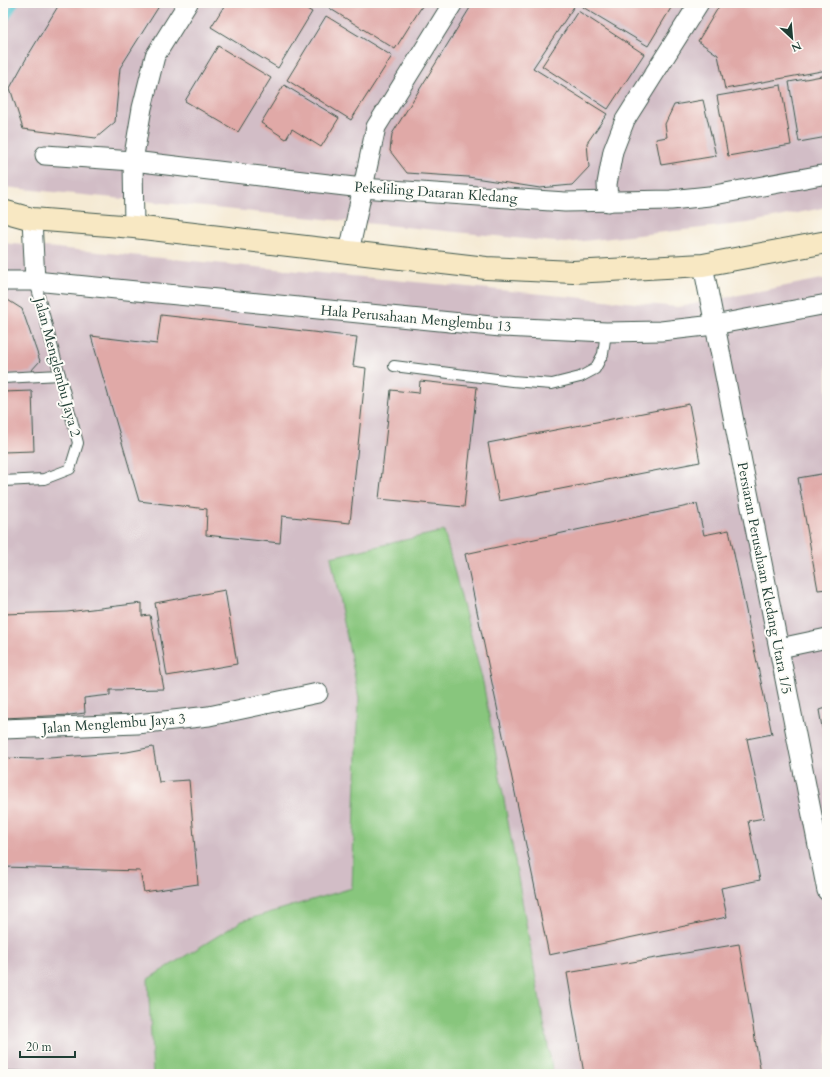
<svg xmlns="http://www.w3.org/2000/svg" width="830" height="1077" font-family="Cardo,serif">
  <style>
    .industrial { fill: #d2bdc6 }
    .green { fill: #88c67d; stroke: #548258 }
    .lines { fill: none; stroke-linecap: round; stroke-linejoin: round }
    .stream { stroke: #5dc9d3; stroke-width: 5.5 }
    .building { fill: #e0a9a7 }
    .lane-casing { stroke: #3f574c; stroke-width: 12 }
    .street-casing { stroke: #3f574c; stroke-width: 21 }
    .secondary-casing { stroke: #3f574c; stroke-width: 24 }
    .lane { stroke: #fff; stroke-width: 10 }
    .street { stroke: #fff; stroke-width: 19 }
    .secondary { stroke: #f8e8c3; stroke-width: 22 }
    .labels { text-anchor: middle; stroke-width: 4; stroke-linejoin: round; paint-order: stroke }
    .street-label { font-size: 14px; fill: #1f3d34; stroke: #fdfcf7 }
  </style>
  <rect width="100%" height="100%" fill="#fdfcf7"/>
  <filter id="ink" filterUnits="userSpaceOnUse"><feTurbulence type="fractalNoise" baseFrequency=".025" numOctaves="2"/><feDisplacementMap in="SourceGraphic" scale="8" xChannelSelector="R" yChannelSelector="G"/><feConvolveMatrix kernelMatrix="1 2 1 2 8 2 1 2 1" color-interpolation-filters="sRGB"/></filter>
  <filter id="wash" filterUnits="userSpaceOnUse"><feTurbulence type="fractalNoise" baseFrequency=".012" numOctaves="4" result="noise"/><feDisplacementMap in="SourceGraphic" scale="16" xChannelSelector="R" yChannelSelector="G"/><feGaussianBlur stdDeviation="0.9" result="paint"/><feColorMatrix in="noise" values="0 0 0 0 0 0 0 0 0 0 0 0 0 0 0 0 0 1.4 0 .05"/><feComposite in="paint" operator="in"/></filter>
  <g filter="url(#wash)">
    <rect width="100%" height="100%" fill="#f5ead4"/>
    <g class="industrial">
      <polygon points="8,3 827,3 827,207 748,223 565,243 3,187 3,11"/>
      <polygon points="3,243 678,307 827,278 827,1074 553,1074 483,683 359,698 352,888 242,921 148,979 153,1074 3,1074"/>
    </g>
    <polygon class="green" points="444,531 483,682 553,1074 153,1074 148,979 242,921 352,888 359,698 331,557"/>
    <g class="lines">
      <polyline class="stream" points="3,25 16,3"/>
    </g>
    <g id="blocks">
      <g class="building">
        <polygon points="60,3 161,3 120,68 115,122 96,138 23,129 10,88 26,59"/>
        <polygon points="226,3 297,3 312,12 278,68 211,27"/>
        <polygon points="332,3 424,3 395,49 329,8"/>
        <polygon points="473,3 572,3 575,5 533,68 607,114 587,143 589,167 572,185 540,188 468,177 407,173 390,151 392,134"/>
        <polygon points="583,3 674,3 648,46 581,6"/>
        <polygon points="721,3 827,3 827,70 725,89 718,55 698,41"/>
        <polygon points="578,11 644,54 608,109 542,66"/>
        <polygon points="326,16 392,56 351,120 287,80"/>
        <polygon points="218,46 271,78 238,132 185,101"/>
        <polygon points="827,75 827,137 799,142 789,82"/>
        <polygon points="284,85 339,118 321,147 292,129 286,139 261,123"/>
        <polygon points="781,85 791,145 728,156 717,96"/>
        <polygon points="703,100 716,156 661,165 656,139 667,137 665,124 674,105"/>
        <polygon points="3,297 22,309 40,361 30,372 3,373"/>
        <polygon points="161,315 357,337 353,366 366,368 350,523 282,516 280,543 206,535 207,509 139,501 91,336 157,344"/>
        <polygon points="420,381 477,387 464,507 379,499 391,390 419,393"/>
        <polygon points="32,391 34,451 3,452 3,392"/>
        <polygon points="689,404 700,462 499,501 488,443"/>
        <polygon points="827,473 827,589 818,590 798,478"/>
        <polygon points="697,504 704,535 729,530 772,734 747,739 764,818 748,821 760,880 721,888 727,917 549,955 465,554"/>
        <polygon points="225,590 237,664 167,676 155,603"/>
        <polygon points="142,603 142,616 150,615 164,689 110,690 110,695 84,698 85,713 70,715 3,718 3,614 67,612"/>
        <polygon points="827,708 827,750 826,750 819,710"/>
        <polygon points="153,747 159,782 189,780 198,884 144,892 140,871 3,867 3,758 37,759 127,752"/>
        <polygon points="739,944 761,1074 584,1074 567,973"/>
        <polygon points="3,1071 111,1073 111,1074 3,1074"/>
      </g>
    </g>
  </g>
  <g filter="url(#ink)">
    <use href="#blocks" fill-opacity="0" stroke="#3f574c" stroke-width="1"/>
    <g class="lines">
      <g class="lane-casing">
        <g id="lane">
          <polyline points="394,366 512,381 552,384 580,377 595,369 603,354 606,332"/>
          <polyline points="3,378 60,375"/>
          <polyline points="3,481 44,479 70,469 78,443 35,281"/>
        </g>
      </g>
      <g class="street-casing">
        <g id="street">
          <polyline points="45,155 133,161 362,188 565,202 671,200 709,196 827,174"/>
          <polyline points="608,202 607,184 613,151 625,120 699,3"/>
          <polyline points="32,219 35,281"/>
          <polyline points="134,227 133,161 142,108 155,56 188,3"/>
          <polyline points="349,252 376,127 453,3"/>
          <polyline points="703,265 827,891"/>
          <polyline points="3,281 35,281 501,327 606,332 661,331 714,325 827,304"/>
          <polyline points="780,648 827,638"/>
          <polyline points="3,729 137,724 209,716 318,693"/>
        </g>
      </g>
      <g class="secondary-casing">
        <polyline id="secondary" points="3,211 32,219 134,227 486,268 573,272 703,265 827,242"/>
      </g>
      <use href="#lane" class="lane"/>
      <use href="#street" class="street"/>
      <use href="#secondary" class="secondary"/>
    </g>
  </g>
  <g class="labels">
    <g class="street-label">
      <text transform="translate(436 192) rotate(4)" y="5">Pekeliling Dataran Kledang</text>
      <text transform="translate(416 318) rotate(5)" y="5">Hala Perusahaan Menglembu 13</text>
      <text transform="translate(58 367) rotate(75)" y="5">Jalan Menglembu Jaya 2</text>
      <text transform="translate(765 578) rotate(79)" y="5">Persiaran Perusahaan Kledang Utara 1/5</text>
      <text transform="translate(114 723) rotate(-4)" y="5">Jalan Menglembu Jaya 3</text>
    </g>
  </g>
  <rect width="830" height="1077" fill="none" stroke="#fdfcf7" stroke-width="16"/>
  <g transform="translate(792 38) rotate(154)" stroke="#fdfcf7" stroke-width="3" paint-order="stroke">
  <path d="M0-3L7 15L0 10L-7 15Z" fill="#1f3d34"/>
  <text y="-6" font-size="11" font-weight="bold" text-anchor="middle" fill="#1f3d34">N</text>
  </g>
  <path d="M20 1051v6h55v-6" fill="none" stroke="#1f3d34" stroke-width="2"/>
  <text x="26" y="1051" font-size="12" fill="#1f3d34" stroke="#fdfcf7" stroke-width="3" paint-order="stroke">20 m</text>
</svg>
